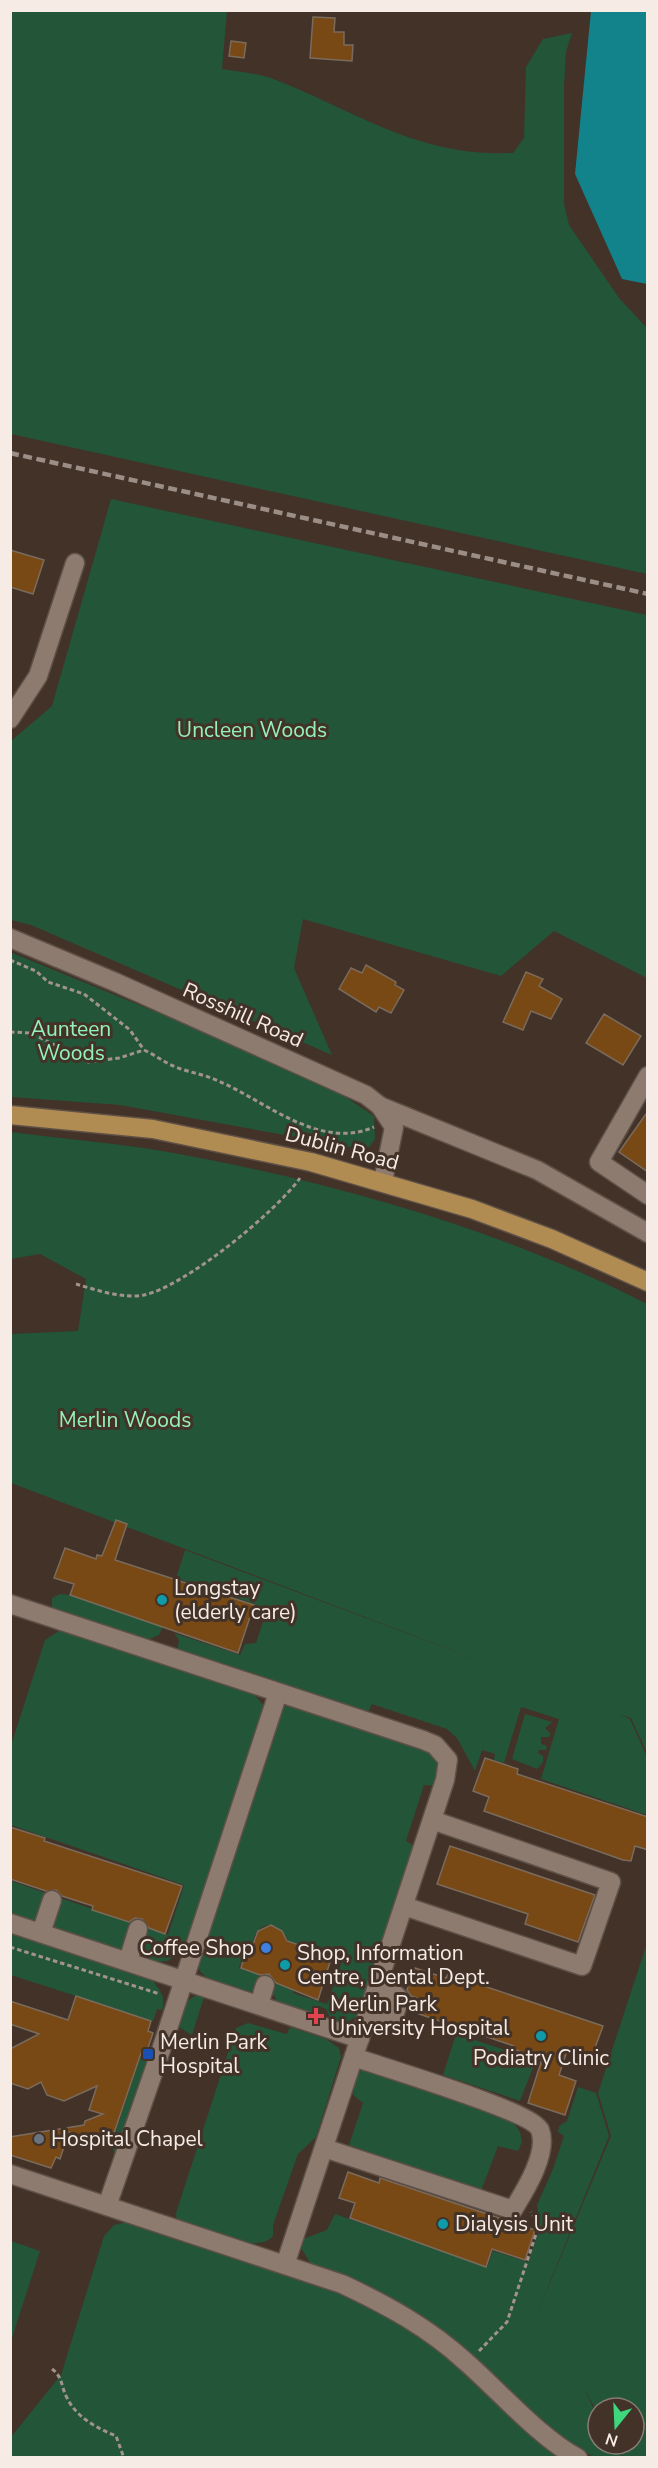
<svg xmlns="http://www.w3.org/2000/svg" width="658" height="2468" font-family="'Nunito Sans',sans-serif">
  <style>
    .green { fill: #235539; fill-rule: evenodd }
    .water { fill: #12828b }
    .building { fill: #784914; stroke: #7a6b5d; stroke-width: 1.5 }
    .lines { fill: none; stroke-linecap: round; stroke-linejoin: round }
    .minor-casing { stroke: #5e5047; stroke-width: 21 }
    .major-casing { stroke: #5e5047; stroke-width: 21 }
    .path { stroke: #a2948c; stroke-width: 3; stroke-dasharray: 4.5 3; stroke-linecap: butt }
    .minor { stroke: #8d7b6f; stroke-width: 18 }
    .major { stroke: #b08b52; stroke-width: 18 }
    .rail { stroke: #9b8e86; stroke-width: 4.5; stroke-dasharray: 9 4.5; stroke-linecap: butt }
    .culture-dot { fill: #0f9aa8; stroke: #423228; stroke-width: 2 }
    .shop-dot { fill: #3f7fe0; stroke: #423228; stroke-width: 2 }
    .health-dot { fill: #e0444e; stroke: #423228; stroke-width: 2 }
    .transit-dot { fill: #1a4fb4; stroke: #423228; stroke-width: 2 }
    .worship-dot { fill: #6b7280; stroke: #423228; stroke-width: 2 }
    .labels { text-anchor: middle; stroke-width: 6; stroke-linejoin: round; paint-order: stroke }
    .park-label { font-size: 21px; fill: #93f2b9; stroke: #423228 }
    .street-label { font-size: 21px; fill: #f6ebe5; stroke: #423228 }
    .poi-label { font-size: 21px; fill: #f6ebe5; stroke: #423228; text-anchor: start }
  </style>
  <rect width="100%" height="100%" fill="#423228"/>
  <g class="green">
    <path d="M10 11H227L222 69C239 72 259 73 276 80 360 113 417 157 513 153L524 138 526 67 543 39 572 33 566 52 564 86V204L569 225 619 298 647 328V574L11 434Z"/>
    <polygon points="111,499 647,615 647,978 554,931 501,976 303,919 294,968 332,1055 31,925 11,920 11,741 52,706"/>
    <polygon points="10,952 317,1078 374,1116 375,1139 369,1147 361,1149 120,1105 11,1097"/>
    <path d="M11 1132C63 1139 116 1143 168 1152 327 1180 504 1230 647 1304V1753L631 1718 619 1714 630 1719 647 1757V1815L541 1779 559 1719 521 1707 504 1763 494 1760 495 1754 482 1750 475 1771 457 1738 447 1729 372 1704 367 1714 177 1652 179 1640 174 1633 240 1655 245 1644 256 1643 264 1619 254 1615 255 1604 176 1578 185 1550 515 1674 11 1483 10 1334 78 1331 86 1279 40 1254 11 1259Z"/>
    <polygon points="60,1594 69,1595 163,1626 159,1635 145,1641 52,1608 52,1598"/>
    <polygon points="62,1629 251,1691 264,1706 265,1713 185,1950 167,1961 155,1962 55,1930 50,1918 42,1916 32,1923 11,1916 11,1881 168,1935 184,1885 11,1825 11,1745 45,1640"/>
    <path d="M285 1706H296L432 1751 441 1763 437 1786 424 1785 406 1841 418 1848 361 2014 347 2022 331 2020 326 2009 319 2006 314 2015 277 2001 273 1994 277 1981 294 1987 293 1993 327 2004 341 1964 327 1951 288 1941C284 1928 266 1918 257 1932 254 1936 253 1942 251 1946L247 1945 239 1968 259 1975 254 1991C236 1996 207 1983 198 1968V1959L278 1714Z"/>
    <polygon points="525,1714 552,1722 545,1728 551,1734 549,1737 541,1737 541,1744 547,1746 546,1750 539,1750 538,1753 543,1756 543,1762 537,1769 512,1759"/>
    <path d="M11 1930 149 1977C158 1987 167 1996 162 2010L157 2009 153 2021 11 1975Z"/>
    <path d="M647 1943V2457H624L620 2452 622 2457H594L583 2451 555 2432 511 2395 440 2330 385 2296 311 2264 301 2248 303 2239 327 2230 335 2214 487 2267 493 2251 528 2262 540 2227 537 2205 553 2169 564 2136 558 2132 559 2126 567 2121 578 2087 596 2093 609 2136 535 2319 611 2136 598 2093ZM584 2388 598 2414V2408H634V2444H598V2418Z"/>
    <path d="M205 1994 192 2035 177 2026C182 2010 185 1995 205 1994Z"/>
    <path d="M248 2023 287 2034 290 2027 326 2039 339 2048 341 2057 316 2137 298 2154 273 2225V2236C257 2256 199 2229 177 2222L176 2213 236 2028Z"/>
    <polygon points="456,2034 536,2060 520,2101 443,2075"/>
    <polygon points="140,2058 148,2061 119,2151 115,2153 111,2146"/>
    <polygon points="365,2068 491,2111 514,2123 520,2132 522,2142 518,2151 498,2146 481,2191 349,2145 363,2103 353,2095 357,2073"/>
    <path d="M128 2222C218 2260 317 2273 402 2322 456 2353 514 2415 562 2457L11 2458V2437L61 2375 104 2236 114 2225Z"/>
    <polygon points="11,2241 40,2251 11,2341 10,2241"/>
  </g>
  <polygon class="water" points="591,11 647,11 647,284 622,279 575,174"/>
  <g class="building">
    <polygon points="313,17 335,18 334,32 344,32 344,45 353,45 352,61 310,58"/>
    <polygon points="231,41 246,43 244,58 229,56"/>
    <polygon points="10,550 44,560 33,594 10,587"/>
    <polygon points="366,965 396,982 395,985 404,990 391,1013 379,1007 376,1012 339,989 351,968 362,973"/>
    <polygon points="526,972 543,979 539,986 562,999 551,1019 531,1011 523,1030 503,1022"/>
    <polygon points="604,1014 641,1036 623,1065 586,1043"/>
    <polygon points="648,1111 648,1172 619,1152"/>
    <polygon points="116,1520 127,1524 115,1560 254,1605 238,1653 70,1595 74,1584 54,1578 65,1548 96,1559 97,1555 102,1556"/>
    <polygon points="485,1758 518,1769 517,1774 648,1817 648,1850 635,1846 631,1861 623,1860 484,1811 489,1797 473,1791"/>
    <polygon points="10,1827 45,1838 44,1841 182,1886 165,1934 149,1928 142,1919 135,1918 129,1922 92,1910 93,1906 62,1896 56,1890 46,1891 10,1879"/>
    <polygon points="450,1846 595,1895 578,1942 525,1924 528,1914 437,1884"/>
    <polygon points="271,1925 282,1931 287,1941 323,1953 321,1959 330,1962 318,2000 276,1983 269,1974 260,1975 241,1968 247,1946 252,1947 258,1931"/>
    <polygon points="415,1968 446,1978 448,1974 603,2026 592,2056 568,2048 559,2075 576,2081 565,2115 528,2103 542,2059 513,2049 514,2046 419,2014 423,2000 411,1996 407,1990"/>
    <polygon points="76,1996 151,2021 148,2031 153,2033 147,2051 142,2050 110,2145 69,2132 60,2159 56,2157 51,2168 10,2155 10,2137 84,2125 85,2121 103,2114 89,2110 97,2086 64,2101 47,2095 41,2082 28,2089 10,2083 10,2049 39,2034 10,2024 10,2001 68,2020"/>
    <polygon points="348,2172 379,2183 380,2178 535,2230 525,2260 492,2249 486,2267 350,2218 355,2203 339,2198"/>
  </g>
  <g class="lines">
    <g class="minor-casing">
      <g id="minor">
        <polyline points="10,719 38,676 75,563"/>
        <polyline points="10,938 115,982 366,1095 380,1106 394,1127 383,1181"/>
        <polyline points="648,1076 599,1162 648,1195"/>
        <polyline points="380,1106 537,1170 648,1233"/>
        <polyline points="10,1604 423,1740 435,1745 448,1760 445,1780 285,2265"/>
        <polyline points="404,1906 582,1966 611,1882 432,1820"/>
        <polyline points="10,1923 360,2039"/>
        <polyline points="41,1933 52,1900"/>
        <polyline points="128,1961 138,1929"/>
        <polyline points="259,2005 265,1985"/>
        <polyline points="366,2021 388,2020 394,2015 400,1999 394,1993 377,1986"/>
        <path d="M324 2148 513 2210C524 2192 549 2153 540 2130 532 2111 381 2067 354 2057"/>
        <path d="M10 2174 342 2284C387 2305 429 2328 466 2362 498 2390 541 2439 578 2458"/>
        <polyline points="107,2206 159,2056 278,1693"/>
      </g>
    </g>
    <g class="major-casing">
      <polyline id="major" points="10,1115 153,1129 311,1162 472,1209 552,1239 648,1282"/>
    </g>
    <g class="path">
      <polyline points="10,960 36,971 48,982 84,994 130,1030 144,1050"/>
      <path d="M10 1032 31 1033 88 1062 119 1058 144 1050C157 1056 168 1065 181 1069 193 1073 205 1075 216 1080 265 1100 318 1151 374 1127"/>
      <path d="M76 1284C96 1290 123 1299 144 1295 185 1286 275 1213 300 1178"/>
      <polyline points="10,1947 160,1994"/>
      <polyline points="479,2351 507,2322 539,2225 531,2212"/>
      <path d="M52 2369C63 2377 61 2387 67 2398 77 2418 97 2428 116 2436L124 2458"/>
    </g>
    <use href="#minor" class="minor"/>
    <use href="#major" class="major"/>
    <polyline class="rail" points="10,453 648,594"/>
  </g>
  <g class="culture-dot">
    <circle cx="162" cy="1600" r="6"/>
    <circle cx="285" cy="1965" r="6"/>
    <circle cx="541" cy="2036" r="6"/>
    <circle cx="443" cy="2224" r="6"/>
  </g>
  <circle class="shop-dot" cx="266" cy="1948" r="6"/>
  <path class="health-dot" d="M313 2007h6v6h6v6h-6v6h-6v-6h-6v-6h6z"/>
  <rect class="transit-dot" x="142" y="2048" width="12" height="12" rx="3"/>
  <circle class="worship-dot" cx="39" cy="2139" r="6"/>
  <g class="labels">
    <g class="park-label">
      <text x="252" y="737">Uncleen Woods</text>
      <text x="71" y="1036">Aunteen<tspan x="71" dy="24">Woods</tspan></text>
      <text x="125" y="1427">Merlin Woods</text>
    </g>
    <g class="street-label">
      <text transform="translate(243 1015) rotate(24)" y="7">Rosshill Road</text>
      <text transform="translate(342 1148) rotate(15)" y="7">Dublin Road</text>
    </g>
    <g class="poi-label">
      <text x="174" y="1595">Longstay<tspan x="174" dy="24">(elderly care)</tspan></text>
      <text x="254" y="1955" text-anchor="end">Coffee Shop</text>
      <text x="297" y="1960">Shop, Information<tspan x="297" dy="24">Centre, Dental Dept.</tspan></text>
      <text x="330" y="2011">Merlin Park<tspan x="330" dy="24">University Hospital</tspan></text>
      <text x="160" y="2049">Merlin Park<tspan x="160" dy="24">Hospital</tspan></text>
      <text x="541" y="2065" text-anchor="middle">Podiatry Clinic</text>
      <text x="51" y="2146">Hospital Chapel</text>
      <text x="455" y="2231">Dialysis Unit</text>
    </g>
  </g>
  <rect width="658" height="2468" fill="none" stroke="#f6ebe5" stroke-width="24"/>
  <g transform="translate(616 2426) rotate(198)"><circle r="28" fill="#423228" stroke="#8a7c74" stroke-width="1.5"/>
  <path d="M0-4.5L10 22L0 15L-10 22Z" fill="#3fd77d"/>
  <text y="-9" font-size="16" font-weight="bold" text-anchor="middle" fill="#f6ebe5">N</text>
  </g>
</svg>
